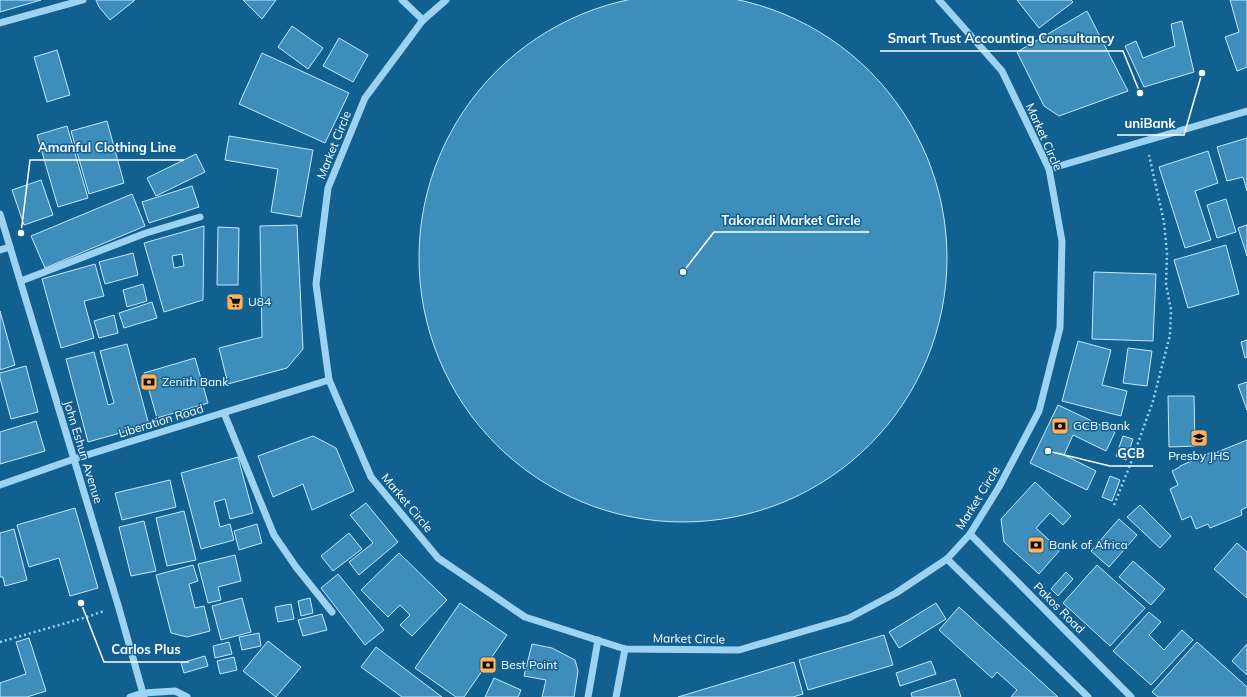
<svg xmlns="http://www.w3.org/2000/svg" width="1247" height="697" font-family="Mulish,sans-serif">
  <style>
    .building { fill: #3e8dbb; stroke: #c4e8fd; fill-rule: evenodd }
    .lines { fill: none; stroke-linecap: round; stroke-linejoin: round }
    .path { stroke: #9cd3f2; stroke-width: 2.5; stroke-dasharray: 2 3; stroke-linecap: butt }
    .minor { stroke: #9cd3f2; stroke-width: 7 }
    .labels { text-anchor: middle; stroke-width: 3; stroke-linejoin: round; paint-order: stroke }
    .street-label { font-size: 12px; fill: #fff; stroke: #116090 }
    .poi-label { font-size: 12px; fill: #fff; stroke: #116090; text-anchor: start }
    .leader { fill: none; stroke: #fff; stroke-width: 1.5 }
    .callout-dot { fill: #fff; stroke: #116090; stroke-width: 1.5 }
    .callout-label { font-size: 13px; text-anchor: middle; font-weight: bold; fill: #fff; stroke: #116090; stroke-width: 3; stroke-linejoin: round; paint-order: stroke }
  </style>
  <rect width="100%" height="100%" fill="#116090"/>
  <g class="building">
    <circle cx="683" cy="258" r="264"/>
    <polygon points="0,0 41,0 0,12"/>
    <polygon points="96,0 135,0 110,20 99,7"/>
    <polygon points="243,0 276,0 262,19"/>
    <polygon points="1017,0 1071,0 1073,2 1039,28"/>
    <polygon points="1230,0 1247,0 1247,67 1237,71 1225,37 1239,32"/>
    <polygon points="1087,11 1128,91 1059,116 1044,106 1017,52"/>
    <polygon points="1182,21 1194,72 1144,87 1125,46 1136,41 1143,58 1175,46 1171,24"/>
    <polygon points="292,26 323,48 308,69 278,47"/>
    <polygon points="339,38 368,55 353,82 323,66"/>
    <polygon points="57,50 70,95 47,102 34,57"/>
    <polygon points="262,53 349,93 325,143 239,104"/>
    <polygon points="107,121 124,183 89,194 71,131"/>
    <polygon points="67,126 88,198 58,207 37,135"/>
    <polygon points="229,136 313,150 301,217 271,212 278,169 225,160"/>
    <polygon points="1247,138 1247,191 1243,177 1227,181 1217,147"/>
    <polygon points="1208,151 1218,183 1195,191 1211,240 1185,248 1159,167"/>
    <polygon points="196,154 205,172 156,196 147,178"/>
    <polygon points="41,180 53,215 24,225 12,190"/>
    <polygon points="192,186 199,207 149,223 142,202"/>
    <polygon points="132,194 145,226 45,268 31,236"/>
    <polygon points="1226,199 1236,232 1217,238 1207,205"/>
    <polygon points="297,225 303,349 287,368 228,384 219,348 262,337 260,226"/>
    <polygon points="1247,225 1247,256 1238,228"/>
    <path d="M204 226 203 300 164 312 144 243ZM182 254 184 266 174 268 172 256Z"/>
    <polygon points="218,227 239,228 238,285 217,285"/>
    <polygon points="1226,245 1239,294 1188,308 1174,260"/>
    <polygon points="133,253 138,275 105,284 99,262"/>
    <polygon points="95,264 104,296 84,301 94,338 61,348 42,279"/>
    <polygon points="1094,272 1156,274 1153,341 1092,339"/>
    <polygon points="143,284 147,301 127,307 123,290"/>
    <polygon points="152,302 157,318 124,328 119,313"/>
    <polygon points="0,311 15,365 0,370"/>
    <polygon points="114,315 118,333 99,338 94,321"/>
    <polygon points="1247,340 1247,357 1245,358 1241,342"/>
    <polygon points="1078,341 1111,350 1102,385 1127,391 1121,416 1062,401"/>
    <polygon points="127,344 149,425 88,442 66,359 94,352 108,405 114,403 100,351"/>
    <polygon points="1128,348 1152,351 1147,386 1123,383"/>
    <polygon points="195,358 208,403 157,418 144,373"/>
    <polygon points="26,366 38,412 11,419 0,378 0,373"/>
    <polygon points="1247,382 1247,410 1238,385"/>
    <polygon points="1168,396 1194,396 1195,446 1169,447"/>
    <polygon points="1058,405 1115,432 1106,451 1073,435 1064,455 1096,471 1087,490 1030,463"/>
    <polygon points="36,421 45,451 0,464 0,432"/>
    <polygon points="313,436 336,448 354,491 312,510 303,484 273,497 258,456"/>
    <polygon points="1123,436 1133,439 1126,460 1116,456"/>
    <polygon points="1247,440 1247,507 1241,510 1242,515 1210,528 1208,524 1196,529 1191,516 1182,520 1170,489 1178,485 1172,471 1180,467 1180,466 1214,451 1215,453"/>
    <polygon points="238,457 253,513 230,519 225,499 214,502 220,527 230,524 234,540 201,549 181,473"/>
    <polygon points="1110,476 1120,480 1112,501 1102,497"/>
    <polygon points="170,480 176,507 122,520 115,493"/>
    <polygon points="1035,482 1071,516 1063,525 1050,513 1036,528 1060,550 1039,574 1004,542 1001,519"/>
    <polygon points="366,503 398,542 359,575 349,562 373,543 350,515"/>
    <polygon points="1140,505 1171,536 1160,548 1127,517"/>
    <polygon points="75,508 98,588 70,596 59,558 29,567 17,525"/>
    <polygon points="184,511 196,560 167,566 156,518"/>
    <polygon points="1119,519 1137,535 1109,567 1091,551"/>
    <polygon points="144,521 156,571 131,576 119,527"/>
    <polygon points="257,524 262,543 239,550 234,531"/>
    <polygon points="14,529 27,580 5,586 3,577 0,577 0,533"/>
    <polygon points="349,533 362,549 333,571 321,556"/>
    <polygon points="1237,543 1247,552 1247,598 1214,569"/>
    <polygon points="399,553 447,600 412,636 400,625 410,615 400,605 388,617 361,590"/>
    <polygon points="235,555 241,581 218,587 221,600 208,603 198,564"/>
    <polygon points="1133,561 1165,589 1151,605 1119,577"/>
    <polygon points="193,565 198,581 189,584 195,608 204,606 210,631 187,637 171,633 156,575"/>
    <polygon points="1097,565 1145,608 1110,646 1063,603"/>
    <polygon points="1066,572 1073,579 1058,596 1051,589"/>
    <polygon points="338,574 384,630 365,645 321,588"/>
    <polygon points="242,598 251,632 221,640 212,606"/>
    <polygon points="310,598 313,613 301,616 298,601"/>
    <polygon points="460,603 507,635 464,697 456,697 415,668"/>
    <polygon points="936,603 946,619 899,648 889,632"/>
    <polygon points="291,604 294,619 278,622 275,607"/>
    <polygon points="959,607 1058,697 1011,697 1017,690 997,672 992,678 939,630"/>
    <polygon points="1149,612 1161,622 1149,635 1164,650 1182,630 1193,640 1151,685 1113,651"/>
    <polygon points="322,614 327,630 303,636 298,620"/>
    <polygon points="259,633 261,646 242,650 239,637"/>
    <polygon points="884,635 893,665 808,690 799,660"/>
    <polygon points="29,638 46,691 27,697 0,697 0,683 26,674 16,642"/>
    <polygon points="268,641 301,667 276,697 243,671"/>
    <polygon points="229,642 232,654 215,658 213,646"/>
    <polygon points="1197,642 1247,687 1247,697 1158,697 1152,692"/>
    <polygon points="532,644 552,648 575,660 578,671 574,697 542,697 546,680 524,676"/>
    <polygon points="1247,644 1247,675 1232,661"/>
    <polygon points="376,647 442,697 402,697 361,667"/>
    <polygon points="205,656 208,666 184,673 181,663"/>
    <polygon points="234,657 237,670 220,674 217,661"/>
    <polygon points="931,661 936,674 900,686 896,673"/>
    <polygon points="794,662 803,694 793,697 678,697"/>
    <polygon points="494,678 521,690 518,697 485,697"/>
    <polygon points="955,679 961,697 912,697 911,693"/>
  </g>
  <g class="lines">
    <g class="path">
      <polyline points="1114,505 1132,460 1153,401 1170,335 1171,310 1166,284 1167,253 1164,222 1149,155"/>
      <polyline points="0,642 87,617 104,611"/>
    </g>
    <g class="minor">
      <polyline points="402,0 423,20"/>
      <polyline points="446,0 423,20 365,98 328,188 316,284 329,380 371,477 438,558 525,617 625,649 739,650 849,618 896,593 947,559 970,534 999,487 1039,411 1060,328 1062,241 1049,169 1002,71 939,0"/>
      <polyline points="0,23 83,0"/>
      <polyline points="1049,169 1247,111"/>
      <polyline points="0,214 118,605 144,697"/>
      <polyline points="0,250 10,247"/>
      <polyline points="21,281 146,233 200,217"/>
      <polyline points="224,413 274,535 296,567 332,612"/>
      <polyline points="0,485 74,459 329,380"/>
      <polyline points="970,534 1131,697"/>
      <polyline points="947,559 1088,697"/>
      <polyline points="130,697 143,693 175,691 187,697"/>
      <polyline points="588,697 598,640"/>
      <polyline points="616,697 625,649"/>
    </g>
  </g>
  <defs>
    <g id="supermarket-square" transform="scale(0.9)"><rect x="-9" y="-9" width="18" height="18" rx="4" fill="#ffb25e" stroke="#116090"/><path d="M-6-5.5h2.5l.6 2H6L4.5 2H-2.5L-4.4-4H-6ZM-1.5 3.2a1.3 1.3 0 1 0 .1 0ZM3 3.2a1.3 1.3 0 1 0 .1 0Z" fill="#111"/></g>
    <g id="bank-square" transform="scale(0.9)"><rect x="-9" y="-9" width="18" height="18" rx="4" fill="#ffb25e" stroke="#116090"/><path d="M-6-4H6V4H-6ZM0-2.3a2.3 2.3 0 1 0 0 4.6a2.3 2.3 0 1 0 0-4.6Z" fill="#111"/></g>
    <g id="school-square" transform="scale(0.9)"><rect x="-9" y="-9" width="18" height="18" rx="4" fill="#ffb25e" stroke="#116090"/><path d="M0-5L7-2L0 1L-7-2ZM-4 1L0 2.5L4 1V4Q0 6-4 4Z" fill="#111"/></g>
  </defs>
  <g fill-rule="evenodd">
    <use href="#supermarket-square" x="235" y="302"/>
    <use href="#bank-square" x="149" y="382"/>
    <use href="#bank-square" x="1060" y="426"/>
    <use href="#school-square" x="1199" y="438"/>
    <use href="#bank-square" x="1036" y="545"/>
    <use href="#bank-square" x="488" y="665"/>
  </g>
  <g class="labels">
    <g class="street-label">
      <text transform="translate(1044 137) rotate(66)" y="4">Market Circle</text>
      <text transform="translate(334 145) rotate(-68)" y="4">Market Circle</text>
      <text transform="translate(161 421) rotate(-17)" y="4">Liberation Road</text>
      <text transform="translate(83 452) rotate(73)" y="4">John Eshun Avenue</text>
      <text transform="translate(978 498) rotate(-58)" y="4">Market Circle</text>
      <text transform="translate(407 503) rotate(50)" y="4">Market Circle</text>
      <text transform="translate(1059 608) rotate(45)" y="4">Pakos Road</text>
      <text transform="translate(689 639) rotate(1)" y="4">Market Circle</text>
    </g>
    <g class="poi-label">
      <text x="248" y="306">U84</text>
      <text x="162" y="386">Zenith Bank</text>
      <text x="1073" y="430">GCB Bank</text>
      <text x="1199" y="460" text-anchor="middle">Presby JHS</text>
      <text x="1049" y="549">Bank of Africa</text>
      <text x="501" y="669">Best Point</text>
    </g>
  </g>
  <path class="leader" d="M1140 93L1123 51H880M1202 73L1184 135H1117M21 233L30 160H184M683 272L714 232H869M1048 451L1110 466H1153M81 603L104 662H189"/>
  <g class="callout-dot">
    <circle cx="1140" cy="93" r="4"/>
    <circle cx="1202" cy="73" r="4"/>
    <circle cx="21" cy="233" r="4"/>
    <circle cx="683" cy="272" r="4"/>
    <circle cx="1048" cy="451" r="4"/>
    <circle cx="81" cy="603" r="4"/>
  </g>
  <g class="callout-label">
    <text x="1001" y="43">Smart Trust Accounting Consultancy</text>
    <text x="1150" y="128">uniBank</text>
    <text x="107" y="152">Amanful Clothing Line</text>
    <text x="791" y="225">Takoradi Market Circle</text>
    <text x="1131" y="458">GCB</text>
    <text x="146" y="654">Carlos Plus</text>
  </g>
</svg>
